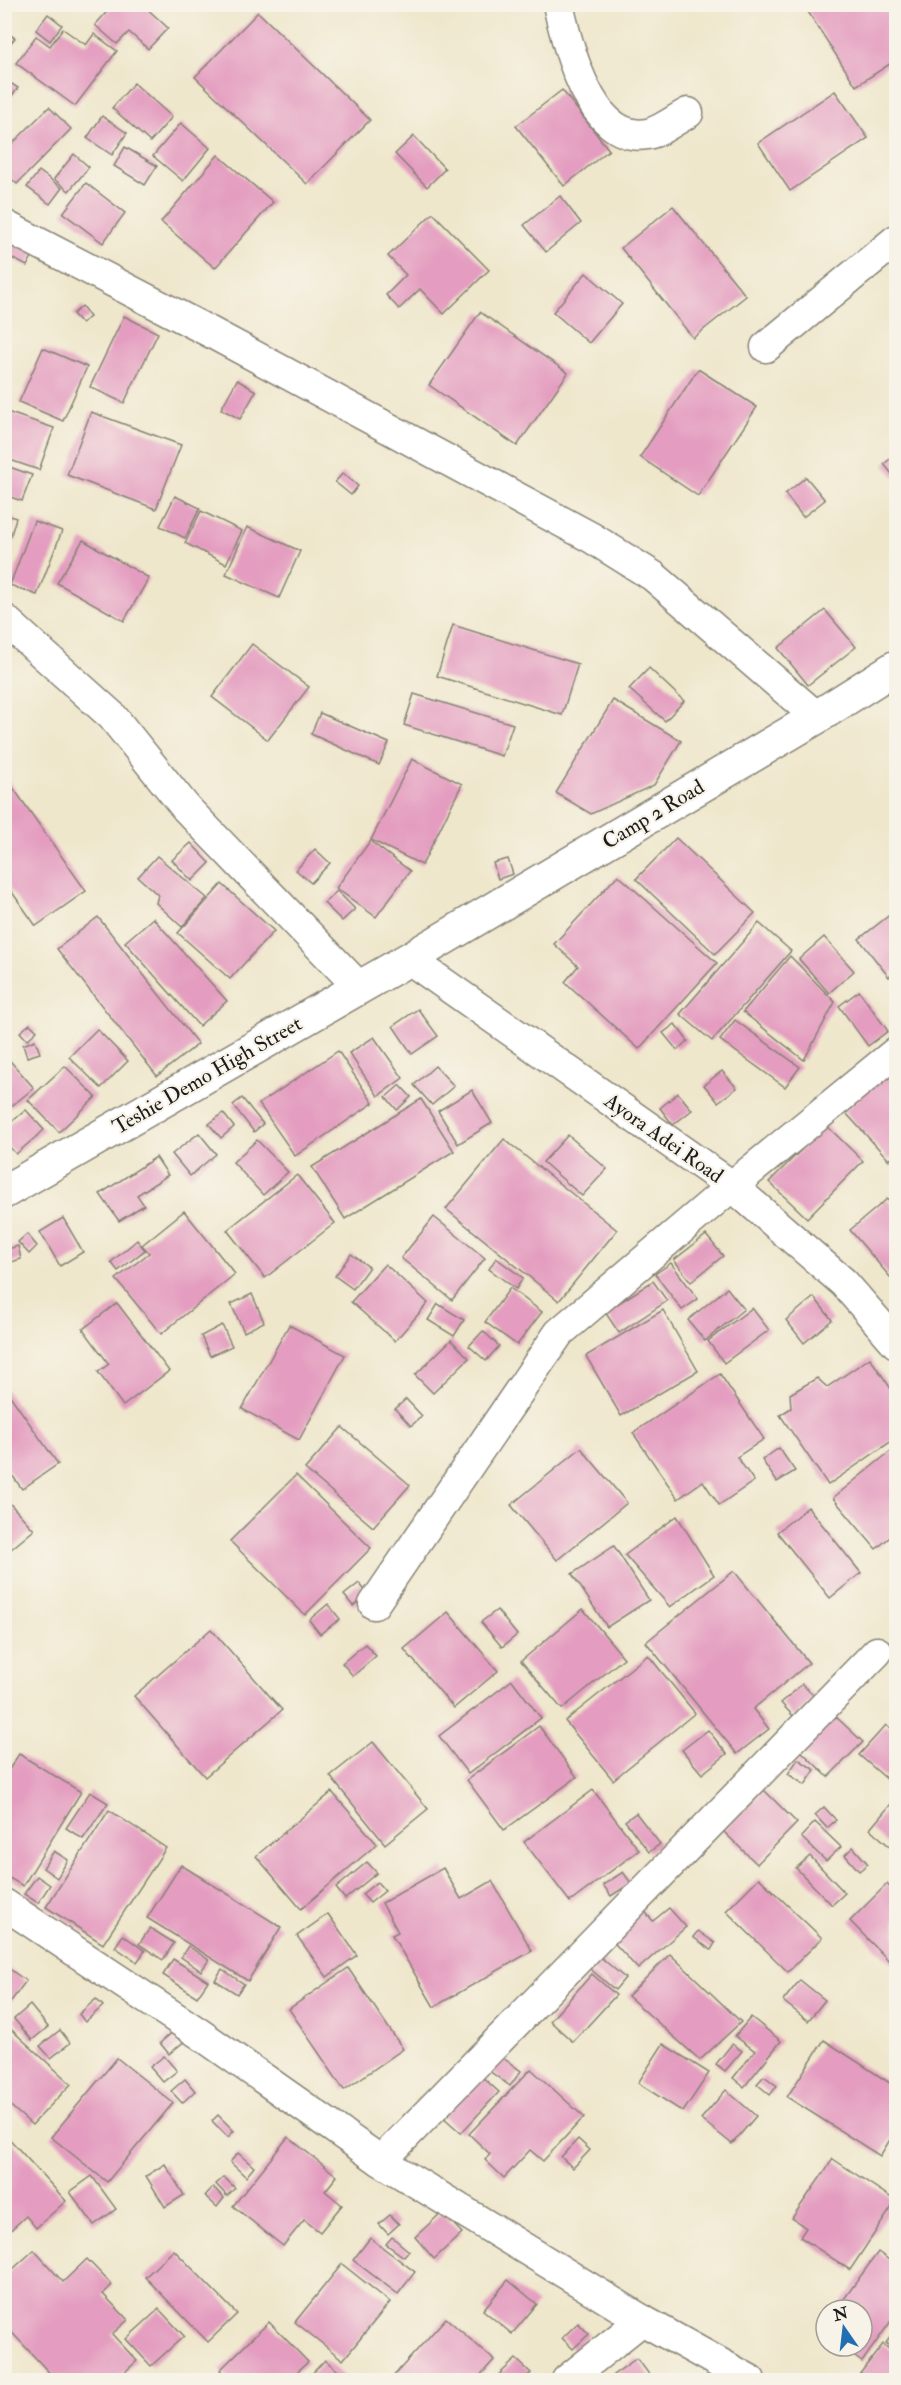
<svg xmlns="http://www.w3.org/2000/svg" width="901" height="2385" font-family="'IM FELL Double Pica',serif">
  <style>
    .building { fill: #e49dc0 }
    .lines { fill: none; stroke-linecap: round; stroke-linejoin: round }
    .minor-casing { stroke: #868274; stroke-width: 33 }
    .tertiary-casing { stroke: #868274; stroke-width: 36 }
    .minor { stroke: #fff; stroke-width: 30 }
    .tertiary { stroke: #fff; stroke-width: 33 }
    .labels { text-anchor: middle; stroke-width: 4.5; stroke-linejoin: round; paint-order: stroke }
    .street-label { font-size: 21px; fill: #1c1c1c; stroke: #f7f3e8 }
  </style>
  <rect width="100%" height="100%" fill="#f7f3e8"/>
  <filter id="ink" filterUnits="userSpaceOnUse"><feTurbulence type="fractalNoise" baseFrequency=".0167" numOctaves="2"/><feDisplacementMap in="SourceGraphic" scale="12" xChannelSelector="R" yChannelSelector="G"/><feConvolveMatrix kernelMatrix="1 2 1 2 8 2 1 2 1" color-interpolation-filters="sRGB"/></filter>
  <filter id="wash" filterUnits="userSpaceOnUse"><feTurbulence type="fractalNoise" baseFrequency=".008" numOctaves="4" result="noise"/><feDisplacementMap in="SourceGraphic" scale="24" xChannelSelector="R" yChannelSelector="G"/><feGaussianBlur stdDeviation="1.35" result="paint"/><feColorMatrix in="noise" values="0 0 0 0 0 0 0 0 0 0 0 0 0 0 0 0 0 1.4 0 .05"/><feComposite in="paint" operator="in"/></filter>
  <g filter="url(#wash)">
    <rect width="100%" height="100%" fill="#efe7cc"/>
    <g id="blocks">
      <g class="building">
        <polygon points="114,4 142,4 168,28 148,49 129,32 117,44 95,25"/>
        <polygon points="803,4 896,4 896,60 856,86"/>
        <polygon points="258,12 370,120 307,184 195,77"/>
        <polygon points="48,14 62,25 50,41 36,30"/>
        <polygon points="63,29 86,45 94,34 117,51 75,106 16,63 36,36 50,46"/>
        <polygon points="4,31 15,38 4,51"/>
        <polygon points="4,79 18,88 4,106"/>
        <polygon points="134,83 172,117 150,142 112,108"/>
        <polygon points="562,90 609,150 564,186 516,126"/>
        <polygon points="835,91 868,138 790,191 758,143"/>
        <polygon points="49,107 71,129 17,184 4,172 4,152"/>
        <polygon points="102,116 127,133 112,155 87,138"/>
        <polygon points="181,123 210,148 183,181 153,156"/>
        <polygon points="414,136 445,169 427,187 395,154"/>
        <polygon points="125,147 157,166 145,185 114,166"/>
        <polygon points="74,154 89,167 69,191 54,179"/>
        <polygon points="218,155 273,202 215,268 161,222"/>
        <polygon points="39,171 62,188 50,204 27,187"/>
        <polygon points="86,183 125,213 103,243 63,213"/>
        <polygon points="560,196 581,223 546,252 524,225"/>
        <polygon points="673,206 746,296 693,338 621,248"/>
        <polygon points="433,213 489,270 444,314 420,289 399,309 386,295 406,275 388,256"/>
        <polygon points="4,240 35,251 27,266 4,254"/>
        <polygon points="586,273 622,304 589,343 553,312"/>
        <polygon points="82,306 90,317 81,323 73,314"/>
        <polygon points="480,312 568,373 517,446 429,385"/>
        <polygon points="124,316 158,333 124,403 90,387"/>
        <polygon points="43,348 87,367 63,421 19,402"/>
        <polygon points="698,369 757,407 698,496 640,457"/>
        <polygon points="237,380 256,391 240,419 221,409"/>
        <polygon points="4,411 54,428 39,470 4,458"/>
        <polygon points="91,412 181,445 156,509 67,475"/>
        <polygon points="896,454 896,479 884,464"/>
        <polygon points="4,465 32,475 22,501 4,495"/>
        <polygon points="343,473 358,486 351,495 335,482"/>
        <polygon points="806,477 825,500 803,517 785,494"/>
        <polygon points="175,496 200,508 185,538 160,526"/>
        <polygon points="201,511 242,531 226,564 185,543"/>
        <polygon points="4,514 16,518 5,555 4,555"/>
        <polygon points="34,521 62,531 37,595 10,585"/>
        <polygon points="247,527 300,551 279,598 226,574"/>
        <polygon points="83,540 149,578 124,621 57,583"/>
        <polygon points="825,610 856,647 808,685 778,648"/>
        <polygon points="453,625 578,664 562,715 437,676"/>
        <polygon points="252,644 309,687 268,740 212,697"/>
        <polygon points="649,668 684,701 665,721 629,689"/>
        <polygon points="414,694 513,724 502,756 404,725"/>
        <polygon points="613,700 681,741 654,785 591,814 556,793"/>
        <polygon points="320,713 389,743 379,765 311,734"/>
        <polygon points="412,759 462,784 422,865 371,840"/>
        <polygon points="9,782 86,891 36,926 4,881 4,785"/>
        <polygon points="676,838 755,913 715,954 636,879"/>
        <polygon points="370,841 410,871 376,917 336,888"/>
        <polygon points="191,843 210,863 192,881 172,860"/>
        <polygon points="315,849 330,863 311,883 296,870"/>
        <polygon points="157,856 207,898 182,927 156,903 158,895 138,877"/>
        <polygon points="508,859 513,874 498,879 493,863"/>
        <polygon points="618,875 717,963 639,1049 565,982 578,966 554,944"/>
        <polygon points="222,884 274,931 230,979 178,933"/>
        <polygon points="337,891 355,909 342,921 324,903"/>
        <polygon points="896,910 896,970 889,977 859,939"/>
        <polygon points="98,917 198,1044 157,1076 57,949"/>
        <polygon points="153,918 227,1001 199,1026 125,942"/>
        <polygon points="759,923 791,951 712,1041 680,1014"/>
        <polygon points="824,937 854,971 829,993 799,959"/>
        <polygon points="790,956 835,1002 804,1060 743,1012"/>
        <polygon points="859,991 888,1031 868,1046 839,1006"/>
        <polygon points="418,1009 438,1036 412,1054 393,1026"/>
        <polygon points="735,1020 800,1067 785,1087 720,1040"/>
        <polygon points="30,1024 37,1031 27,1040 20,1032"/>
        <polygon points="675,1024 688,1041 677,1050 663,1033"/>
        <polygon points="97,1029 128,1061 101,1088 69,1057"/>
        <polygon points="374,1037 403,1078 378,1096 349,1053"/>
        <polygon points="35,1040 40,1053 27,1057 23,1045"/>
        <polygon points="338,1051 373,1103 295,1156 259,1104"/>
        <polygon points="4,1054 34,1088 9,1108 4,1103"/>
        <polygon points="65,1066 96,1097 59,1132 28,1100"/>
        <polygon points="435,1066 454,1086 432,1105 414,1085"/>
        <polygon points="722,1071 737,1088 718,1102 704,1085"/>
        <polygon points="889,1071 896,1079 896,1154 889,1160 844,1111"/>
        <polygon points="400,1085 411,1097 397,1110 386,1097"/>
        <polygon points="472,1090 492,1123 458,1144 438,1111"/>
        <polygon points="678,1093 692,1110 673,1125 660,1108"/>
        <polygon points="242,1098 263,1124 254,1132 233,1105"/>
        <polygon points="421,1099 454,1151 345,1219 312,1167"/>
        <polygon points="26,1110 44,1130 16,1154 4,1141 4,1128"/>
        <polygon points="223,1113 234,1127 221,1138 209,1124"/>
        <polygon points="826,1125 863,1161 807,1218 769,1182"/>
        <polygon points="199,1133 216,1154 190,1176 172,1154"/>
        <polygon points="568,1135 607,1169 582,1196 543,1162"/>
        <polygon points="504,1139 617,1230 559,1301 446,1209"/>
        <polygon points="257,1140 288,1172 263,1195 233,1162"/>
        <polygon points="156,1157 168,1175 137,1195 144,1205 119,1221 100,1194"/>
        <polygon points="297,1175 335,1223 265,1278 227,1230"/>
        <polygon points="887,1199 896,1210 896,1284 850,1230"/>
        <polygon points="184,1211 235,1274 161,1334 116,1279 149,1253 142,1245"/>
        <polygon points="434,1217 485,1258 452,1300 401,1258"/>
        <polygon points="63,1218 83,1252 60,1266 40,1232"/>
        <polygon points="27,1234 37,1246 29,1254 18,1242"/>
        <polygon points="706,1235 723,1256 691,1282 674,1260"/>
        <polygon points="137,1240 145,1250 118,1271 111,1262"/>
        <polygon points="18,1246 21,1259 8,1263 4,1250"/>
        <polygon points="351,1254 369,1267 353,1289 335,1276"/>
        <polygon points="496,1258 523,1278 516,1289 489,1269"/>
        <polygon points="671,1263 698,1299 682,1310 655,1274"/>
        <polygon points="385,1264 428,1303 395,1341 351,1302"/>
        <polygon points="653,1281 667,1301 619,1333 605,1312"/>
        <polygon points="510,1288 542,1312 517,1345 485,1322"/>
        <polygon points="727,1288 744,1309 705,1341 688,1320"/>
        <polygon points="252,1294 264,1322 244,1332 231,1304"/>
        <polygon points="814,1297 832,1320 804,1343 786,1320"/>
        <polygon points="117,1303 169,1371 123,1406 98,1372 109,1364 83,1329"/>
        <polygon points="438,1304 464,1320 454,1336 428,1320"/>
        <polygon points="752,1308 769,1330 724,1363 708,1341"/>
        <polygon points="663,1310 698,1371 621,1416 586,1356"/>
        <polygon points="222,1325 232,1346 210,1356 201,1336"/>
        <polygon points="289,1325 345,1355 299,1440 242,1409"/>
        <polygon points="483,1331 499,1346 486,1361 469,1346"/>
        <polygon points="451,1340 469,1358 433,1393 415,1375"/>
        <polygon points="870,1358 896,1396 896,1438 828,1485 780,1415 791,1408 790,1394 817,1378 827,1387"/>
        <polygon points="720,1374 764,1439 737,1457 754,1481 719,1505 703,1481 678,1499 633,1433"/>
        <polygon points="4,1387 58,1464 22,1489 4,1464"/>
        <polygon points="406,1399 422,1416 411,1426 395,1409"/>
        <polygon points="342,1427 410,1485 373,1527 305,1469"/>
        <polygon points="581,1448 627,1503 557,1560 511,1505"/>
        <polygon points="779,1448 795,1471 777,1482 762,1460"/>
        <polygon points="892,1450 896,1456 896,1532 876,1549 833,1498"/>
        <polygon points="296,1475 371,1548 305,1615 230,1541"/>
        <polygon points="4,1497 34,1530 4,1555"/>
        <polygon points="808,1507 861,1573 830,1598 777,1532"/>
        <polygon points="677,1516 714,1575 670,1607 625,1555"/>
        <polygon points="614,1546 649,1600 607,1627 572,1574"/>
        <polygon points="734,1571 809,1663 753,1709 769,1729 737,1754 646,1642"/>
        <polygon points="359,1583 368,1594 353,1606 344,1595"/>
        <polygon points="328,1604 340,1619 320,1634 309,1620"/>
        <polygon points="583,1609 624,1658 562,1709 521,1661"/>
        <polygon points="497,1610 517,1635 502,1647 481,1622"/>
        <polygon points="448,1612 498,1671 454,1708 404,1649"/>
        <polygon points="211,1629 282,1710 205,1777 134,1696"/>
        <polygon points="365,1644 376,1656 353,1676 342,1663"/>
        <polygon points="648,1655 695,1713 613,1780 565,1721"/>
        <polygon points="512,1680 541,1718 468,1774 439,1736"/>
        <polygon points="802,1684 815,1697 794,1717 781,1703"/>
        <polygon points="834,1715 863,1742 828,1777 800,1750"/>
        <polygon points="886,1725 896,1734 896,1787 859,1755"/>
        <polygon points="539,1726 577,1777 504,1830 467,1780"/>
        <polygon points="708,1730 727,1754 702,1774 682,1750"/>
        <polygon points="373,1742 428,1809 385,1844 330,1776"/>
        <polygon points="19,1754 81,1792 23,1886 4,1875 4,1777"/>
        <polygon points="798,1759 815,1770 805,1785 788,1774"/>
        <polygon points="593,1790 639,1850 570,1902 524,1842"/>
        <polygon points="764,1790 797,1823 757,1864 723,1831"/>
        <polygon points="90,1792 108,1803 83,1839 66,1828"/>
        <polygon points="332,1792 377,1844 301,1909 256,1856"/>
        <polygon points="896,1798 896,1852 870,1829"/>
        <polygon points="824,1807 836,1820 827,1828 815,1815"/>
        <polygon points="109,1810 166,1848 103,1944 46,1907"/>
        <polygon points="636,1813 660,1844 649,1852 625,1821"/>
        <polygon points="815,1822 841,1847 826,1861 801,1837"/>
        <polygon points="853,1847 868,1864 859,1871 845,1855"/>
        <polygon points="54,1851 68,1860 57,1878 43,1868"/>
        <polygon points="810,1856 845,1893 832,1905 796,1868"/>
        <polygon points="367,1862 377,1873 345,1899 336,1888"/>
        <polygon points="181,1865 281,1927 248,1981 147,1918"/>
        <polygon points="443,1868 461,1899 492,1881 532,1951 434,2007 392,1935 398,1932 382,1903"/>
        <polygon points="623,1872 631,1883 611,1896 603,1885"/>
        <polygon points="37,1876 50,1885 38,1903 24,1894"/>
        <polygon points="759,1878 822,1938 788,1972 726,1911"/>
        <polygon points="377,1882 385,1891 370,1903 362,1894"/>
        <polygon points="887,1884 896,1894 896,1968 850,1921"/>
        <polygon points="640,1906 653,1921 669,1908 686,1927 638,1969 607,1935"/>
        <polygon points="328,1914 357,1955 327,1977 297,1936"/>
        <polygon points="150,1928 174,1943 163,1960 139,1944"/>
        <polygon points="698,1931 715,1943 711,1950 693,1937"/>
        <polygon points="123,1935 145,1951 137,1962 115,1947"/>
        <polygon points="188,1946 209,1960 201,1971 181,1957"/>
        <polygon points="670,1954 741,2022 700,2060 628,1996"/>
        <polygon points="598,1955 625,1978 615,1990 588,1967"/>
        <polygon points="173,1959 208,1981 197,1997 163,1975"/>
        <polygon points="4,1965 26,1981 6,2008 4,2007"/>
        <polygon points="348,1968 403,2049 344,2090 289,2009"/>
        <polygon points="222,1969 244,1984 237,1994 215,1980"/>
        <polygon points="592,1974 616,1995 573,2042 550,2021"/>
        <polygon points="800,1980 825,2000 808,2021 783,2001"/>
        <polygon points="96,1999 103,2006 85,2022 79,2014"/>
        <polygon points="30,2005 48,2027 32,2040 14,2019"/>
        <polygon points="751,2017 781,2041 744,2087 733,2078 755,2051 735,2036"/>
        <polygon points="4,2023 71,2084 32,2125 4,2100"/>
        <polygon points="60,2030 70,2043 51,2058 40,2046"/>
        <polygon points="175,2030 185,2041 169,2054 160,2043"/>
        <polygon points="824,2040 896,2087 896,2130 880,2156 787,2097"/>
        <polygon points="663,2044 709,2073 683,2112 638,2083"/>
        <polygon points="732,2044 742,2051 725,2071 716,2064"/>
        <polygon points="492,2050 521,2071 510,2086 481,2065"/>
        <polygon points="164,2056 177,2071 163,2082 150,2067"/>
        <polygon points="117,2058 173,2103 107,2182 51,2137"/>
        <polygon points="531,2069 584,2117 543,2161 530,2150 504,2178 485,2160 490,2154 469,2134"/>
        <polygon points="480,2075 499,2092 461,2133 442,2116"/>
        <polygon points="764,2076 777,2086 770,2095 757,2084"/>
        <polygon points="185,2079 195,2091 182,2103 171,2091"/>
        <polygon points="726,2090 756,2116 732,2144 701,2119"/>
        <polygon points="218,2115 234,2131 228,2137 212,2121"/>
        <polygon points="4,2133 66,2201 36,2228 26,2216 4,2236"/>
        <polygon points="288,2137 337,2176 325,2191 342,2205 320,2232 304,2220 283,2246 233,2206"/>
        <polygon points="578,2139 590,2150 573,2168 561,2157"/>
        <polygon points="238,2153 254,2167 246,2177 230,2162"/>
        <polygon points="833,2159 896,2201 850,2270 800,2237 806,2228 792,2218"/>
        <polygon points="165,2164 184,2195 165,2207 146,2176"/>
        <polygon points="92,2176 116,2209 94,2225 70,2192"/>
        <polygon points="224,2177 235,2188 227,2196 216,2184"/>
        <polygon points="213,2187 224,2198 217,2207 205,2196"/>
        <polygon points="442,2212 462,2233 434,2259 415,2237"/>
        <polygon points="390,2215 399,2224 388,2234 379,2224"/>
        <polygon points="392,2237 409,2251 404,2257 386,2244"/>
        <polygon points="370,2238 415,2272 398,2294 353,2260"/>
        <polygon points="34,2250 63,2282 87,2259 112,2285 103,2294 128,2320 112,2334 137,2361 116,2380 56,2380 4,2324 4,2277"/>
        <polygon points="174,2250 237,2314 208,2342 145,2277"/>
        <polygon points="878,2252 896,2265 896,2314 862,2362 840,2346 862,2346 862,2310 836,2310"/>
        <polygon points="342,2264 390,2302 343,2360 295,2322"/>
        <polygon points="508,2280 537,2304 512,2334 483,2310"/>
        <polygon points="159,2309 184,2336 151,2366 126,2339"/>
        <polygon points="446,2318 494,2360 476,2380 390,2380"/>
        <polygon points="269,2322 308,2362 288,2380 229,2380 220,2370"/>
        <polygon points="578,2323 589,2334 573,2349 562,2338"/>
        <polygon points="896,2329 896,2351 886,2343"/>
        <polygon points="883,2344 896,2355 896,2380 855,2380"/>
        <polygon points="637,2358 651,2377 647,2380 617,2380 613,2375"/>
        <polygon points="516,2359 531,2373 523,2380 493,2380"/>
        <polygon points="325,2360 349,2380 306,2380"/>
      </g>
    </g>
  </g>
  <g filter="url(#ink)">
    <use href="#blocks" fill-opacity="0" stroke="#868274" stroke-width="1.5"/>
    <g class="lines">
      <g class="minor-casing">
        <g id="minor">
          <path d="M558 4C567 45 591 144 647 134 660 132 676 119 688 113"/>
          <polyline points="4,225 210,332 592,538 653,576 817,717"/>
          <polyline points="766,347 896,240"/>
          <polyline points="4,619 112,716 186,808 359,987"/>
          <polyline points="409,959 732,1186 844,1283 896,1343"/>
          <polyline points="374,1604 559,1333 732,1186 896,1052"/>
          <polyline points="4,1904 200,2034 381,2161 642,2320 750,2380"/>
          <polyline points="381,2161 877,1652"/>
          <polyline points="567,2380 642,2320"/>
        </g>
      </g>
      <g class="tertiary-casing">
        <polyline id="tertiary" points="4,1192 409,959 817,717 896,667"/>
      </g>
      <use href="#minor" class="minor"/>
      <use href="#tertiary" class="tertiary"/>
    </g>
  </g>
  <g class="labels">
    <g class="street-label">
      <text transform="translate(653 814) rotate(-31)" y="7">Camp 2 Road</text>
      <text transform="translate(207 1075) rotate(-30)" y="7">Teshie Demo High Street</text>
      <text transform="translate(664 1138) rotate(35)" y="7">Ayora Adei Road</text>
    </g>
  </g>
  <rect width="901" height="2385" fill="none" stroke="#f7f3e8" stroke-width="24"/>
  <g transform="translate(844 2328) rotate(346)"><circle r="28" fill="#f7f3e8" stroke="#9f9d96" stroke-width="1.5"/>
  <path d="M0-4.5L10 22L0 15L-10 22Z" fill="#1f6fb2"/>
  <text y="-9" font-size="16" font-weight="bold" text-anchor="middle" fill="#1c1c1c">N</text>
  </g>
</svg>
